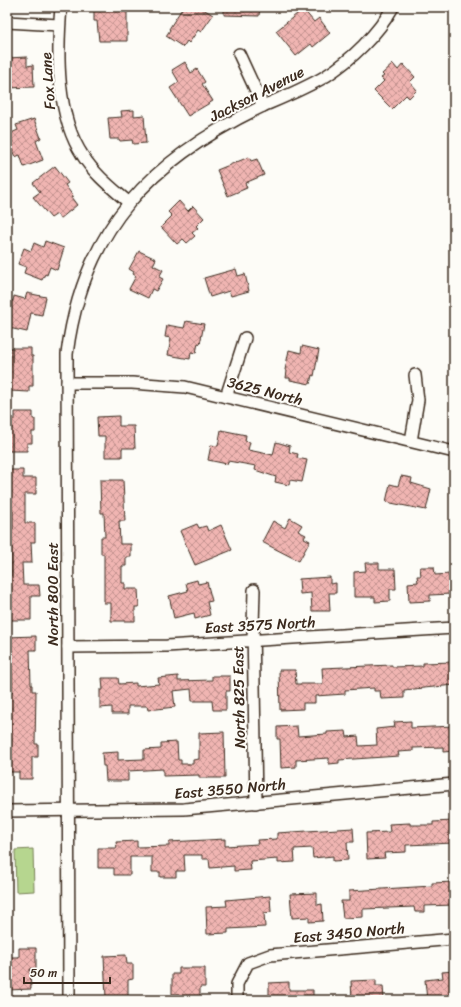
<svg xmlns="http://www.w3.org/2000/svg" width="461" height="1007" font-family="Sriracha,sans-serif">
  <style>
    .pitch { fill: #b6d68f; stroke: #788056 }
    .building { fill: url(#building-cross-hatch); stroke: #3b2a1e }
    .lines { fill: none; stroke-linecap: round; stroke-linejoin: round }
    .street-casing { stroke: #3b2a1e; stroke-width: 14 }
    .street { stroke: #fdfcf7; stroke-width: 11 }
    .labels { text-anchor: middle; stroke-width: 4; stroke-linejoin: round; paint-order: stroke }
    .street-label { font-size: 15px; fill: #3b2a1e; stroke: #fdfcf7 }
  </style>
  <defs>
    <pattern id="building-cross-hatch" width="8" height="8" patternUnits="userSpaceOnUse"><rect width="8" height="8" fill="#f0b5b2"/><path d="M0 0l8 8M0 8l8-8" fill="none" stroke="#c49390"/></pattern>
  </defs>
  <rect width="100%" height="100%" fill="#fdfcf7"/>
  <filter id="ink" filterUnits="userSpaceOnUse"><feTurbulence type="fractalNoise" baseFrequency=".025" numOctaves="2"/><feDisplacementMap in="SourceGraphic" scale="8" xChannelSelector="R" yChannelSelector="G"/><feConvolveMatrix kernelMatrix="1 2 1 2 8 2 1 2 1" color-interpolation-filters="sRGB"/></filter>
  <g filter="url(#ink)">
    <polygon class="pitch" points="33,849 34,891 16,892 15,850"/>
    <g class="building">
      <polygon points="94,7 127,8 127,41 99,41 97,21 94,21"/>
      <polygon points="183,7 200,7 213,15 201,32 198,30 189,43 187,41 183,47 166,36 170,30 169,29"/>
      <polygon points="224,7 260,7 259,16 224,15"/>
      <polygon points="303,9 314,22 319,18 330,33 313,47 311,44 296,56 276,31"/>
      <polygon points="27,57 27,66 33,65 34,87 7,88 7,58"/>
      <polygon points="185,62 191,73 197,69 205,82 202,84 213,101 188,116 170,88 179,82 172,70"/>
      <polygon points="393,64 398,70 403,64 415,77 410,82 417,90 409,98 406,95 392,109 374,91 384,81 381,78 384,76 382,74"/>
      <polygon points="134,110 134,116 144,115 146,143 133,144 132,140 120,141 119,139 110,139 108,118 122,117 121,111"/>
      <polygon points="34,119 41,138 36,141 43,160 24,167 20,155 15,157 9,143 12,142 9,134 18,130 16,125"/>
      <polygon points="249,157 251,161 257,159 264,175 245,183 247,188 228,196 217,170"/>
      <polygon points="55,166 68,183 65,185 73,196 71,197 77,205 60,219 57,214 51,218 33,197 40,192 33,183"/>
      <polygon points="179,201 188,211 193,206 204,218 196,226 198,228 192,233 195,236 187,243 183,239 177,244 161,227 172,216 168,212"/>
      <polygon points="45,241 64,248 57,270 50,267 47,275 45,274 42,280 24,273 26,267 18,264 24,248 31,251 34,243 43,247"/>
      <polygon points="139,251 156,259 153,265 163,270 159,277 163,279 156,291 152,289 148,298 129,289 136,276 133,274 134,272 129,269"/>
      <polygon points="236,269 238,276 245,274 249,291 231,296 229,291 210,297 204,278"/>
      <polygon points="27,293 46,297 42,315 31,313 27,332 9,328 10,322 7,321 7,300 13,301 14,296 25,299"/>
      <polygon points="186,321 204,324 200,344 198,343 196,353 191,352 190,359 168,355 171,338 165,337 167,325 184,328"/>
      <polygon points="302,346 319,350 314,376 312,375 310,384 290,380 290,378 286,378 287,371 285,370 289,350 301,353"/>
      <polygon points="10,348 31,348 31,356 33,356 33,386 29,386 29,392 10,391 10,386 7,386 7,368 10,368"/>
      <polygon points="15,412 33,412 33,419 35,419 35,432 32,432 32,443 27,443 27,451 7,451 7,419 15,419"/>
      <polygon points="119,416 119,426 134,426 135,448 122,448 122,457 105,457 105,436 98,436 97,417"/>
      <polygon points="221,430 246,435 245,441 250,442 248,450 273,455 276,442 290,446 289,452 298,454 297,458 307,460 302,482 290,480 289,485 275,482 276,477 255,470 256,466 228,461 227,464 208,460 211,445 218,446"/>
      <polygon points="7,470 23,470 23,478 36,478 36,494 25,494 25,523 35,523 35,542 31,542 32,563 22,563 23,585 39,585 40,596 31,596 31,620 8,620 7,613 8,576 11,576 11,545 7,545 7,535 9,535 9,529 13,529 13,511 7,511"/>
      <polygon points="401,476 412,478 411,483 431,489 426,510 386,502 390,484 398,486"/>
      <polygon points="100,480 123,480 125,521 119,521 120,544 131,544 131,557 126,557 126,566 122,566 122,583 125,583 125,589 138,589 139,607 135,607 135,621 111,621 111,603 104,603 104,554 101,554 101,537 105,537 104,513 101,513"/>
      <polygon points="290,518 302,525 298,531 306,535 304,538 310,541 299,561 262,542 273,521 285,528"/>
      <polygon points="197,524 199,528 206,526 208,531 221,525 232,550 195,565 180,531"/>
      <polygon points="365,563 379,563 379,569 395,569 396,589 390,589 390,601 375,602 375,597 354,597 354,572 366,571"/>
      <polygon points="420,567 434,567 435,575 450,574 451,594 430,595 430,601 409,602 408,583 418,582 417,576 421,576"/>
      <polygon points="330,577 330,584 336,583 336,593 329,593 330,611 312,611 311,593 300,594 299,579"/>
      <polygon points="197,580 198,584 207,582 212,601 207,602 210,615 195,619 194,613 174,618 169,596 188,591 186,583"/>
      <polygon points="36,636 36,650 30,650 31,685 32,685 32,691 36,691 35,744 38,744 38,757 32,757 32,779 19,779 19,772 10,772 10,761 8,761 8,752 11,752 10,715 7,715 7,692 12,692 12,672 9,672 7,637"/>
      <polygon points="454,662 454,685 404,690 404,698 381,699 380,691 374,691 374,688 345,690 345,694 315,696 315,703 303,703 303,709 280,710 279,670 295,670 296,684 323,684 322,668 392,665 392,667 423,666 423,663"/>
      <polygon points="178,676 178,681 212,680 212,676 230,676 230,691 226,691 226,710 213,710 212,701 192,701 191,689 173,691 175,707 148,710 147,706 128,706 128,714 112,714 112,707 100,708 100,690 103,690 102,678 118,678 119,684 136,683 136,686 159,684 158,678"/>
      <polygon points="411,721 411,728 454,726 454,751 443,752 443,747 413,748 413,751 398,752 399,756 339,760 339,763 329,764 329,758 296,760 296,767 281,768 280,739 277,739 277,727 297,726 298,736 327,734 327,732 346,731 347,737 358,736 359,746 377,745 376,729 395,727 394,722"/>
      <polygon points="224,732 225,778 199,778 199,775 163,776 163,769 128,771 128,781 106,781 105,766 103,766 102,753 118,752 118,760 144,759 144,750 161,749 161,743 177,742 178,760 181,760 181,764 193,764 193,760 199,759 199,733"/>
      <polygon points="454,821 454,843 406,845 406,852 384,853 385,858 367,859 366,833 390,832 389,824 410,823 410,825 433,825 433,822"/>
      <polygon points="353,828 354,842 347,842 348,860 333,861 333,856 313,858 312,848 294,849 295,862 278,863 278,859 250,861 251,870 234,871 234,866 210,868 209,859 202,859 202,855 184,855 185,871 176,871 176,877 160,877 160,872 152,872 152,857 130,857 130,875 114,875 114,868 98,868 98,848 117,848 116,842 137,841 137,847 169,846 169,842 225,839 225,846 258,844 257,840 277,839 277,833"/>
      <polygon points="454,882 454,905 424,906 424,912 415,912 414,907 363,909 363,917 343,918 341,901 349,901 349,891 432,886 432,883"/>
      <polygon points="317,893 317,905 322,904 323,921 309,922 309,917 292,918 290,894"/>
      <polygon points="270,896 271,912 264,913 265,927 228,929 228,933 207,934 206,907 227,906 226,900"/>
      <polygon points="19,948 36,948 36,969 30,969 31,989 7,990 7,957 19,957"/>
      <polygon points="126,955 127,964 133,964 133,979 128,980 128,997 106,998 104,956"/>
      <polygon points="179,968 205,968 205,987 200,987 200,1000 179,1000 179,994 172,994 172,974 179,974"/>
      <polygon points="454,971 454,1000 427,1000 425,980 443,978 442,972"/>
      <polygon points="376,980 376,986 383,986 384,1000 352,1000 351,981"/>
      <polygon points="289,982 289,990 313,990 313,1000 269,1000 269,983"/>
    </g>
    <g class="lines">
      <g class="street-casing">
        <g id="street">
          <path d="M61 7C57 54 56 116 83 156 95 175 112 188 128 202"/>
          <polyline points="7,22 59,25"/>
          <polyline points="239,54 263,106"/>
          <polyline points="67,383 132,383 185,387 454,452"/>
          <polyline points="226,397 245,338"/>
          <polyline points="411,441 418,400 415,375"/>
          <polyline points="254,590 253,626 256,803"/>
          <polyline points="68,647 167,646 454,628"/>
          <polyline points="7,811 184,809 454,784"/>
          <path d="M69 1000 67 354C83 228 152 159 263 106 284 97 306 88 326 76 351 60 378 34 393 7"/>
          <polyline points="237,1000 237,984 248,963 270,955 454,939"/>
        </g>
      </g>
      <use href="#street" class="street"/>
    </g>
  </g>
  <g class="labels">
    <g class="street-label">
      <text transform="translate(48 81) rotate(-94)" y="5">Fox Lane</text>
      <text transform="translate(257 94) rotate(-27)" y="5">Jackson Avenue</text>
      <text transform="translate(265 391) rotate(14)" y="5">3625 North</text>
      <text transform="translate(53 594) rotate(-90)" y="5">North 800 East</text>
      <text transform="translate(260 625) rotate(-3)" y="5">East 3575 North</text>
      <text transform="translate(239 697) rotate(-91)" y="5">North 825 East</text>
      <text transform="translate(230 789) rotate(-5)" y="5">East 3550 North</text>
      <text transform="translate(349 933) rotate(-5)" y="5">East 3450 North</text>
    </g>
  </g>
  <rect width="461" height="1007" fill="none" stroke="#fdfcf7" stroke-width="24"/>
  <rect x="12" y="12" width="437" height="983" fill="none" stroke="#3b2a1e" stroke-width="1.5" filter="url(#ink)"/>
  <path d="M24 977v6h86v-6" fill="none" stroke="#3b2a1e" stroke-width="2"/>
  <text x="30" y="977" font-size="12" fill="#3b2a1e" stroke="#fdfcf7" stroke-width="3" paint-order="stroke">50 m</text>
</svg>
